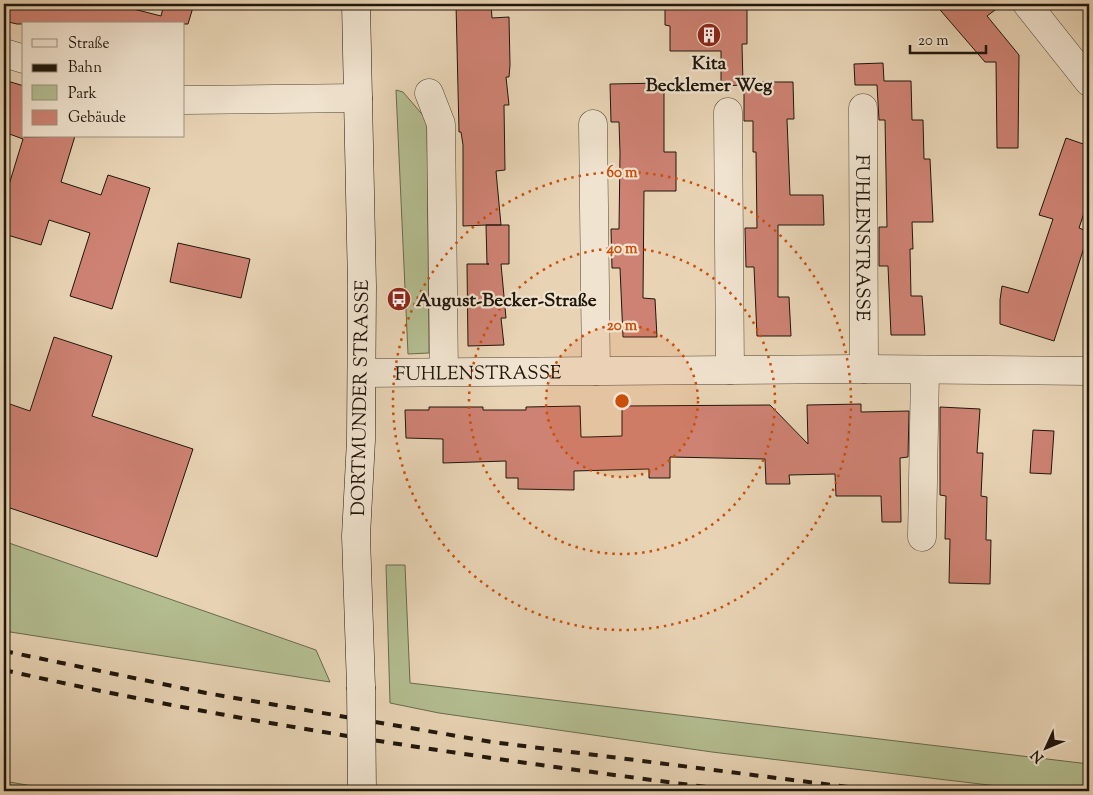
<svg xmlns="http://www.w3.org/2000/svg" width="1093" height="795" font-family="'Sorts Mill Goudy',serif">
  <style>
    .green { fill: #b3bd90; stroke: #696a4e }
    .building { fill: #ce8273; stroke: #1f160c }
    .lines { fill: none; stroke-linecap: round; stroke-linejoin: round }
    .street-casing { stroke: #514636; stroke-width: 29 }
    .secondary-casing { stroke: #1f160c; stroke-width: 29 }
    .street { stroke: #f0e3cf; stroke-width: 28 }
    .secondary { stroke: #f0e3cf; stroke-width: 28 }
    .rail { stroke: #1f160c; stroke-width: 4; stroke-dasharray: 9 9; stroke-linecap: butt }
    .secondary-bridge-casing { stroke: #1f160c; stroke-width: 29; stroke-linecap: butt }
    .secondary-bridge { stroke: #f0e3cf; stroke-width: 28 }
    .ring { fill: none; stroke: #ca4f0c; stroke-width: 2.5; stroke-dasharray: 2.5 5 }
    .labels { text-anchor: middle; stroke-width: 4.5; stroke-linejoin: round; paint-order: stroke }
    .poi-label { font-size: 19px; font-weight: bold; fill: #1f160c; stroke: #f0e3cf }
    .street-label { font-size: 19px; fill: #1f160c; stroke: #f0e3cf }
    .centre { fill: #ca4f0c; stroke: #f0e3cf; stroke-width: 2.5 }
    .ring-label { font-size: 15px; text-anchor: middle; font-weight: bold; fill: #ca4f0c; stroke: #f0e3cf; stroke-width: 4.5; stroke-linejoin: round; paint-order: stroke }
  </style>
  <rect width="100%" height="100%" fill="#e8d4b5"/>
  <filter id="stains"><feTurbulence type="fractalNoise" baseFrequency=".004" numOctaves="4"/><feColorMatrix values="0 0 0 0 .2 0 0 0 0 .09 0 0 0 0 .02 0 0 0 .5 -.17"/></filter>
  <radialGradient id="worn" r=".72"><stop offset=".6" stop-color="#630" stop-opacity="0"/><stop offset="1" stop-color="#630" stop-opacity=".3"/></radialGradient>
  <g class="green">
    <polygon points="396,90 403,92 427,120 429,353 408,354"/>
    <polygon points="9,543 316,650 330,682 4,631 4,560"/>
    <polygon points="386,565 405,565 410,683 1089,764 1089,791 1039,791 712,752 439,713 390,703"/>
    <polygon points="4,781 61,791 4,791"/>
  </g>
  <g class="building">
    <polygon points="4,4 114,4 161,16 164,4 194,4 188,24 17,24 4,21"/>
    <polygon points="456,4 491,4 492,18 509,17 510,65 509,77 506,77 509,105 504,105 505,170 496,171 501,225 486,225 509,225 509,264 501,264 506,318 501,318 504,345 468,346 467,264 489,264 487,264 486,225 463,226 463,145 461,132 459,132"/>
    <polygon points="665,4 724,4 725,9 747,9 747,44 742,44 743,85 721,86 721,51 670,51 670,26 665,25"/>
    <polygon points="935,4 1003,4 987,16 1019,55 1018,148 997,148 996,62 985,62"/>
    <polygon points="883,63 884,81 911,81 912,120 923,120 924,159 930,159 933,222 912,222 913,249 910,249 911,296 922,296 925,335 891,335 888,266 879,266 879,227 887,227 885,120 879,120 877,85 855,85 854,64"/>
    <polygon points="4,80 24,86 24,137 75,136 61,182 101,195 108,175 150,188 112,309 70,296 90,233 49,220 41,245 4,234 4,201 23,139 4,132"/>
    <polygon points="744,82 793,82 794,119 787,119 790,195 823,195 824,225 778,225 778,297 789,297 791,336 757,336 754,267 746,267 745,228 757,228 756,152 753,152 753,121 744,121"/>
    <polygon points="664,83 664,152 676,152 676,191 644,191 643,298 655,299 657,337 623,337 620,268 612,268 611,229 619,229 620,153 619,122 611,122 610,84"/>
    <polygon points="1066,138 1089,146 1089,198 1079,228 1089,232 1054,341 1000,324 1000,300 1002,286 1028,293 1053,219 1039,215"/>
    <polygon points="178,243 250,259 241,298 170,282"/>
    <polygon points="54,337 112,356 92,416 193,449 157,557 4,506 4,402 30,411"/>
    <polygon points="861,404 861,412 909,411 908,457 900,458 901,522 882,522 881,496 836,496 835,474 789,475 790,484 766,484 765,459 670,457 670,478 649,478 649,469 574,471 574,490 518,489 518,478 506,478 506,461 443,463 443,439 406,438 405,410 429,410 429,407 483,407 483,410 526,410 526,407 580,406 581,437 589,437 622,436 622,406 770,405 808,444 807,405"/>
    <polygon points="940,407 980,409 977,453 983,453 981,496 987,497 986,540 991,540 990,584 949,583 950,539 945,539 946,496 940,495"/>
    <polygon points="1033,430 1054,431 1051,474 1030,473"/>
  </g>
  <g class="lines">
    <g class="street-casing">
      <g id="street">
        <polyline points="1027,4 1089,82"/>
        <polyline points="4,53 24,59"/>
        <polyline points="429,93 441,124 444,372"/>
        <polyline points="184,100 358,98"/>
        <path id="s1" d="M863 108 864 369"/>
        <polyline points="728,112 730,370"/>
        <polyline points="593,124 596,371"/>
        <path id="s2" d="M362 373 864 369 1089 371"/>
        <polyline points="922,537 925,371"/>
      </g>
    </g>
    <g class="secondary-casing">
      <polyline id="secondary" points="356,4 362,286 361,440 356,536 361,687"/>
    </g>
    <use href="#street" class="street"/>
    <use href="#secondary" class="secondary"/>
    <g class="rail">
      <polyline points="4,651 206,693 492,742 880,791"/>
      <path d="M4 670C246 725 492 760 738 791"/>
    </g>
    <g class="secondary-bridge-casing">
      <polyline id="secondary-bridge" points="361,687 362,791"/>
    </g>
    <use href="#secondary-bridge" class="secondary-bridge"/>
  </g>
  <circle cx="622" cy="401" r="76" fill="#ca4f0c" fill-opacity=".12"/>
  <g class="ring">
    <circle cx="622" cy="401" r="76"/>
    <circle cx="622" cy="401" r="153"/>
    <circle cx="622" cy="401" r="229"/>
  </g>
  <defs>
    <g id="building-disc" transform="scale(1.25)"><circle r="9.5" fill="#8f2418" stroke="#f0e3cf"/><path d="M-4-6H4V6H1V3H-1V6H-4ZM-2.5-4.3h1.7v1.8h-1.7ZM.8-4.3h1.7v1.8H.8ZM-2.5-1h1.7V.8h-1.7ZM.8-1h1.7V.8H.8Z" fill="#fff"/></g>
    <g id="bus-disc" transform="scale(1.25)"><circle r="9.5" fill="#8f2418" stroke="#f0e3cf"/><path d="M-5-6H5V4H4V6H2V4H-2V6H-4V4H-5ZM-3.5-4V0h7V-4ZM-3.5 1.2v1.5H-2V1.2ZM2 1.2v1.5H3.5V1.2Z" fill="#fff"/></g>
  </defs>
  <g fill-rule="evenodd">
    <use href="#building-disc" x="709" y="35"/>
    <use href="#bus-disc" x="399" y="299"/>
  </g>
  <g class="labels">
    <g class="poi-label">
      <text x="709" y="69">Kita<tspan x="709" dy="22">Becklemer Weg</tspan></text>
      <text x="416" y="306" text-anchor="start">August-Becker-Straße</text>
    </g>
    <g class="street-label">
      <text dy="7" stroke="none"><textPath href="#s1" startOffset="130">FUHLENSTRASSE</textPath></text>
      <text dy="7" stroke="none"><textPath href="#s2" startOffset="116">FUHLENSTRASSE</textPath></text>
      <text transform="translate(359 398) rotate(-89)" y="7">DORTMUNDER STRASSE</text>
    </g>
  </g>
  <circle cx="622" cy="401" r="8" class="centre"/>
  <g class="ring-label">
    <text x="622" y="177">60 m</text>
    <text x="622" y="253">40 m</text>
    <text x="622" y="330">20 m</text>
  </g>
  <rect width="1093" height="795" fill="none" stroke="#e8d4b5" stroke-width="20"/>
  <rect x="5" y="5" width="1083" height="785" fill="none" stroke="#1f160c" stroke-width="2.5"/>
  <rect x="10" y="10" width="1073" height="775" fill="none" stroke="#1f160c"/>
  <rect x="22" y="22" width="162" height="115" fill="#f0e3cf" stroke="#9c9181"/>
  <rect x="32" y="39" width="25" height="8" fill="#f0e3cf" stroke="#9c9181"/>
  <text x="68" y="48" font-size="15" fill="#1f160c">Straße</text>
  <rect x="32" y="64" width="25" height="8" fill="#1f160c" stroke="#9c9181"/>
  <text x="68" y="72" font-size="15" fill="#1f160c">Bahn</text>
  <rect x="32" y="85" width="25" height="15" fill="#b3bd90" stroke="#9c9181"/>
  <text x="68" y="98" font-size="15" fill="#1f160c">Park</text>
  <rect x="32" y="110" width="25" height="15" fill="#ce8273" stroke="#9c9181"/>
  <text x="68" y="122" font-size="15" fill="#1f160c">Gebäude</text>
  <g transform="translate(1046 748) rotate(226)" stroke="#f0e3cf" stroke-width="4" paint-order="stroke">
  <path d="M0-4L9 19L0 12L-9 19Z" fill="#1f160c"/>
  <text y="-8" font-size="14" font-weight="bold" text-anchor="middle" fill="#1f160c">N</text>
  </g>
  <path d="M910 45v8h76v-8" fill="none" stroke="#1f160c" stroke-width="2.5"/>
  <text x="918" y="45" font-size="15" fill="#1f160c" stroke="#f0e3cf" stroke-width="4" paint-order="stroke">20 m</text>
  <rect width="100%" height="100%" filter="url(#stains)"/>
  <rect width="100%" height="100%" fill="url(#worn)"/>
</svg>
